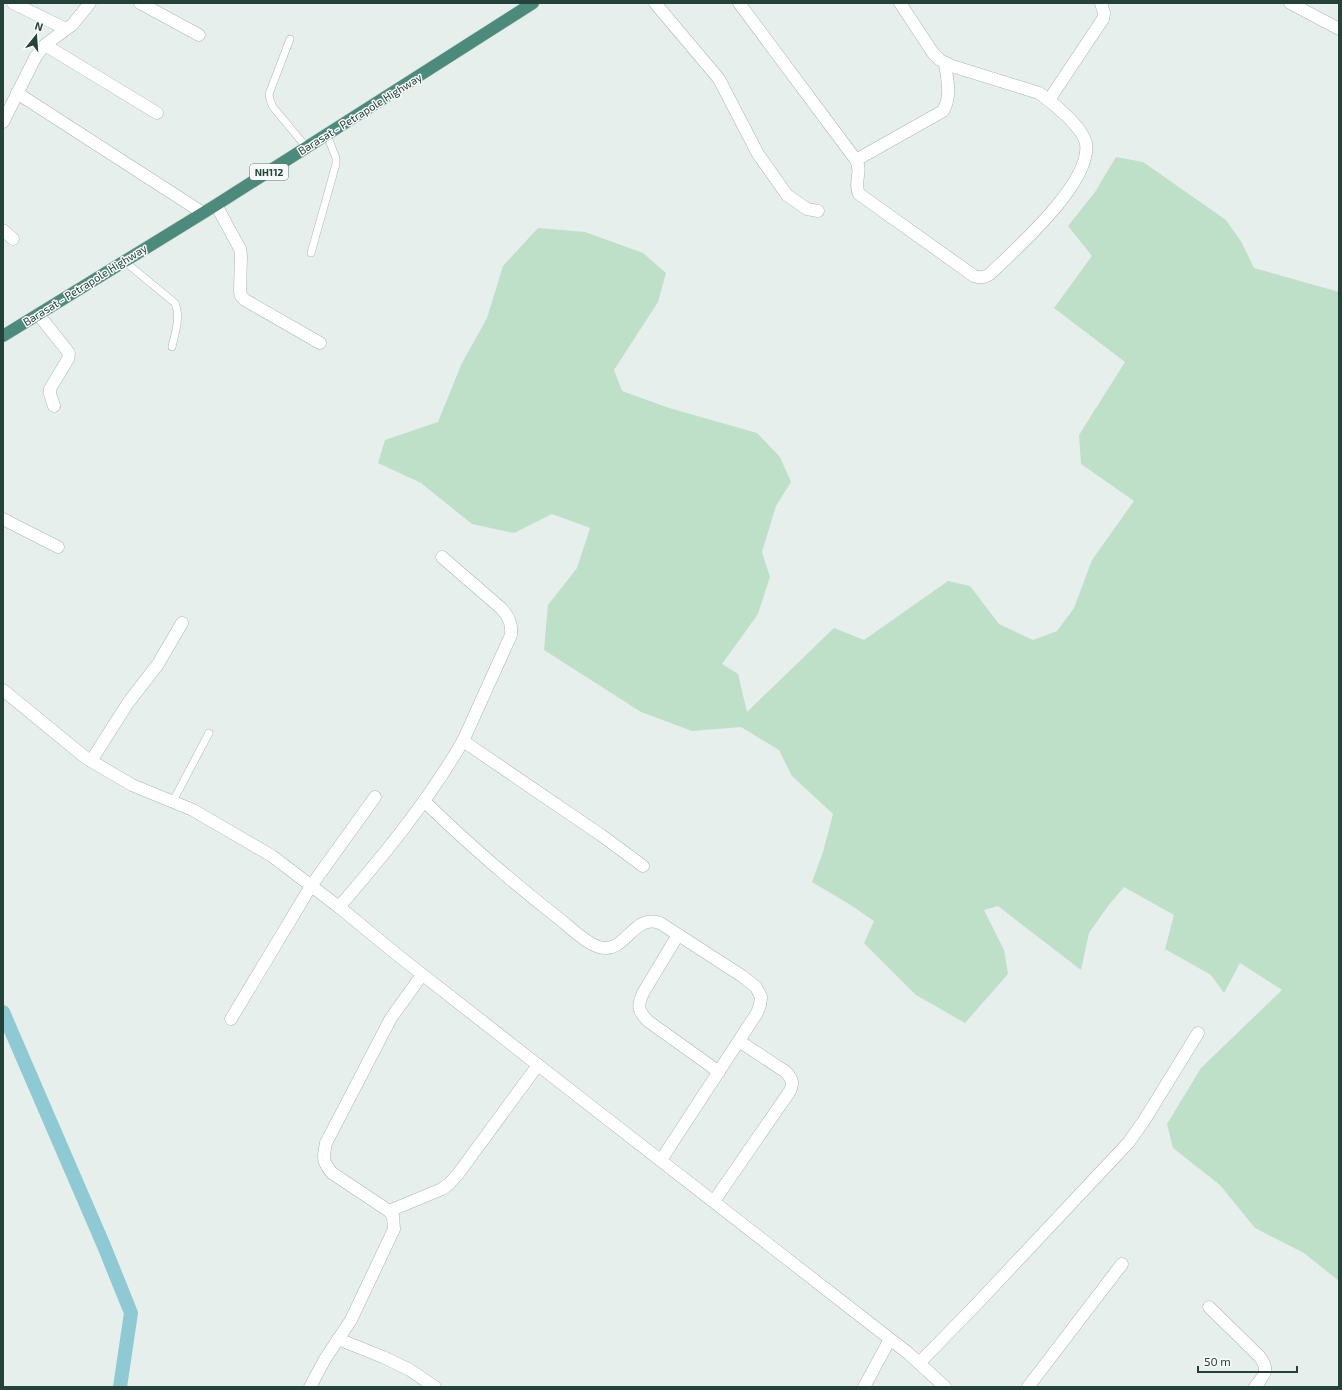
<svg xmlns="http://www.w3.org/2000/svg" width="1342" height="1390" font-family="'Exo 2',sans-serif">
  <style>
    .green { fill: #bfe0c8 }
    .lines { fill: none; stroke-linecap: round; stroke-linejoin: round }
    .canal { stroke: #8ec9d4; stroke-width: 14 }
    .service-casing { stroke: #a8b8b2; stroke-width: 8 }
    .minor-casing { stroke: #a8b8b2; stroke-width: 13 }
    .tertiary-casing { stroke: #a8b8b2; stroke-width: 13 }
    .trunk-casing { stroke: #c2cac8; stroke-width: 13 }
    .service { stroke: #fff; stroke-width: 7 }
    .minor { stroke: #fff; stroke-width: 12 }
    .tertiary { stroke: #fff; stroke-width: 12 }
    .trunk { stroke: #4c8a7c; stroke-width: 12 }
    .labels { text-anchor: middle; stroke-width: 3; stroke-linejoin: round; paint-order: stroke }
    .shield { fill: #f7fbf9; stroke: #637a73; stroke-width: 1 }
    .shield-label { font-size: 10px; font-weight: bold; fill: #24423a }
    .street-label { font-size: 11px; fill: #24423a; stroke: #f7fbf9 }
  </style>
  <rect width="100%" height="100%" fill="#e6efeb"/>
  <polygon class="green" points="1116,157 1143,162 1226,220 1242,243 1254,268 1339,292 1339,1281 1304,1253 1255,1228 1220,1185 1173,1148 1167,1124 1201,1068 1282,990 1240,963 1224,993 1211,975 1165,949 1174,915 1124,887 1108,906 1089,933 1081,970 998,906 984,910 1004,950 1008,974 965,1023 916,995 864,943 874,921 849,904 812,882 823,852 833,814 792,776 779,750 741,727 692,731 641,712 544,650 548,605 577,568 590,528 552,514 514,533 472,524 421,483 378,463 385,440 438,422 461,365 487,318 503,266 538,228 585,232 643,253 666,273 658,302 614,370 622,391 669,408 757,433 780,457 791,482 776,506 762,552 770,577 758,614 722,664 738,674 747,712 834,628 864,640 948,581 970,586 999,624 1033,640 1057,631 1074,608 1092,560 1134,501 1081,464 1079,435 1125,362 1054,308 1092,256 1068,226 1095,192"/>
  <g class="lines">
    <polyline class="canal" points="3,1012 104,1246 131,1313 120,1387"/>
    <g class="service-casing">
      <g id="service">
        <polyline points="290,39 269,94 270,100 273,107 307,148"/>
        <polyline points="311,253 336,164 336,158 327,135"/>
        <path d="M124 261 175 303C181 317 175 333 172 347"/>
        <polyline points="173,801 209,733"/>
      </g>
    </g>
    <g class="minor-casing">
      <g id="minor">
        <polyline points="13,3 66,29 72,25 90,3"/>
        <polyline points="140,3 199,35"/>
        <polyline points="655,3 719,79 758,154 787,195 807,209 818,211"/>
        <path d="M739 3 856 160C863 172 853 182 859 194L974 276C981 278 984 278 990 274 1016 249 1092 182 1086 144 1083 127 1053 103 1039 93L952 66 940 60 933 53 900 3"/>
        <polyline points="1290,3 1339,29"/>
        <polyline points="45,45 157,113"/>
        <polyline points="17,93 203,213"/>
        <polyline points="1049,100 1103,19 1104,13 1101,3"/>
        <polyline points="3,122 36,56 45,45 66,29"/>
        <path d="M856 160 943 111C952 96 947 79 945 63"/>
        <polyline points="216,205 240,249 241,256 240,291 241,296 245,300 320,343"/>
        <polyline points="3,230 13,239"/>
        <polyline points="38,314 69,353 68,359 50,389 50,394 54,406"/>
        <polyline points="3,519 58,547"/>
        <polyline points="463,741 601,835 643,866"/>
        <polyline points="91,761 128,703 158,664 182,623"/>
        <path d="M424 801C466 842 511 881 557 917 569 926 585 943 599 947 626 955 632 913 660 923L742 976 756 987 761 997 760 1005 757 1013 661 1160"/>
        <path d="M339 907C384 855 428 801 463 741L511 635C512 624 509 617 502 609L442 557"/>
        <path d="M678 935 643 993C637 1006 638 1011 648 1021L719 1072"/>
        <polyline points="231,1019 311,886 375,797"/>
        <path d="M714 1201 790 1091C794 1083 792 1079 786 1072L739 1041"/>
        <polyline points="389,1211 442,1189 449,1184 458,1174 538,1065"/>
        <path d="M1209 1307 1260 1357C1270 1371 1264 1375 1255 1387"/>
        <polyline points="338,1339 383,1357 410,1370 435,1387"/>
        <polyline points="919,1363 972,1309 1129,1142 1145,1119 1198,1033"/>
        <path d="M310 1387 325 1359 351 1320 394 1229 393 1216 389 1211 332 1173C322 1161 323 1158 326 1143L391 1018 422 975"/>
        <polyline points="864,1387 890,1339"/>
        <polyline points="1028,1387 1122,1264"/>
      </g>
    </g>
    <g class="tertiary-casing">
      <polyline id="tertiary" points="3,690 86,758 132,785 193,810 272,856 339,907 400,957 538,1065 890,1339 908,1353 945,1387"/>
    </g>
    <g class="trunk-casing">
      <polyline id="trunk" points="3,336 216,205 533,3"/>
    </g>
    <use href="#service" class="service"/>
    <use href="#minor" class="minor"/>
    <use href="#tertiary" class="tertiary"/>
    <use href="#trunk" class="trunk"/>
  </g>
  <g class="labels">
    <rect class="shield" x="250" y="164" width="38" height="16" rx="3"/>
    <g class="shield-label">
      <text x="269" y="176">NH112</text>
    </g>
    <g class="street-label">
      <text transform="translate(360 114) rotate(-32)" y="4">Barasat - Petrapole Highway</text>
      <text transform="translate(85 285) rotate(-32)" y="4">Barasat - Petrapole Highway</text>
    </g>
  </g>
  <rect width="1342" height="1390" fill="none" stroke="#24423a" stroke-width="8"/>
  <g transform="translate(36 36) rotate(17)" stroke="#f7fbf9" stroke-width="3" paint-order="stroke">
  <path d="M0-3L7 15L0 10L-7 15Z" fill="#24423a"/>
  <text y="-6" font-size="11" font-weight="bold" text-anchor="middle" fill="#24423a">N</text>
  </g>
  <path d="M1198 1366v6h99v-6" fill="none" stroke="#24423a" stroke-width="2"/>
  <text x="1204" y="1366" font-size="12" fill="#24423a" stroke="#f7fbf9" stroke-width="3" paint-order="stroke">50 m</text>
</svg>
